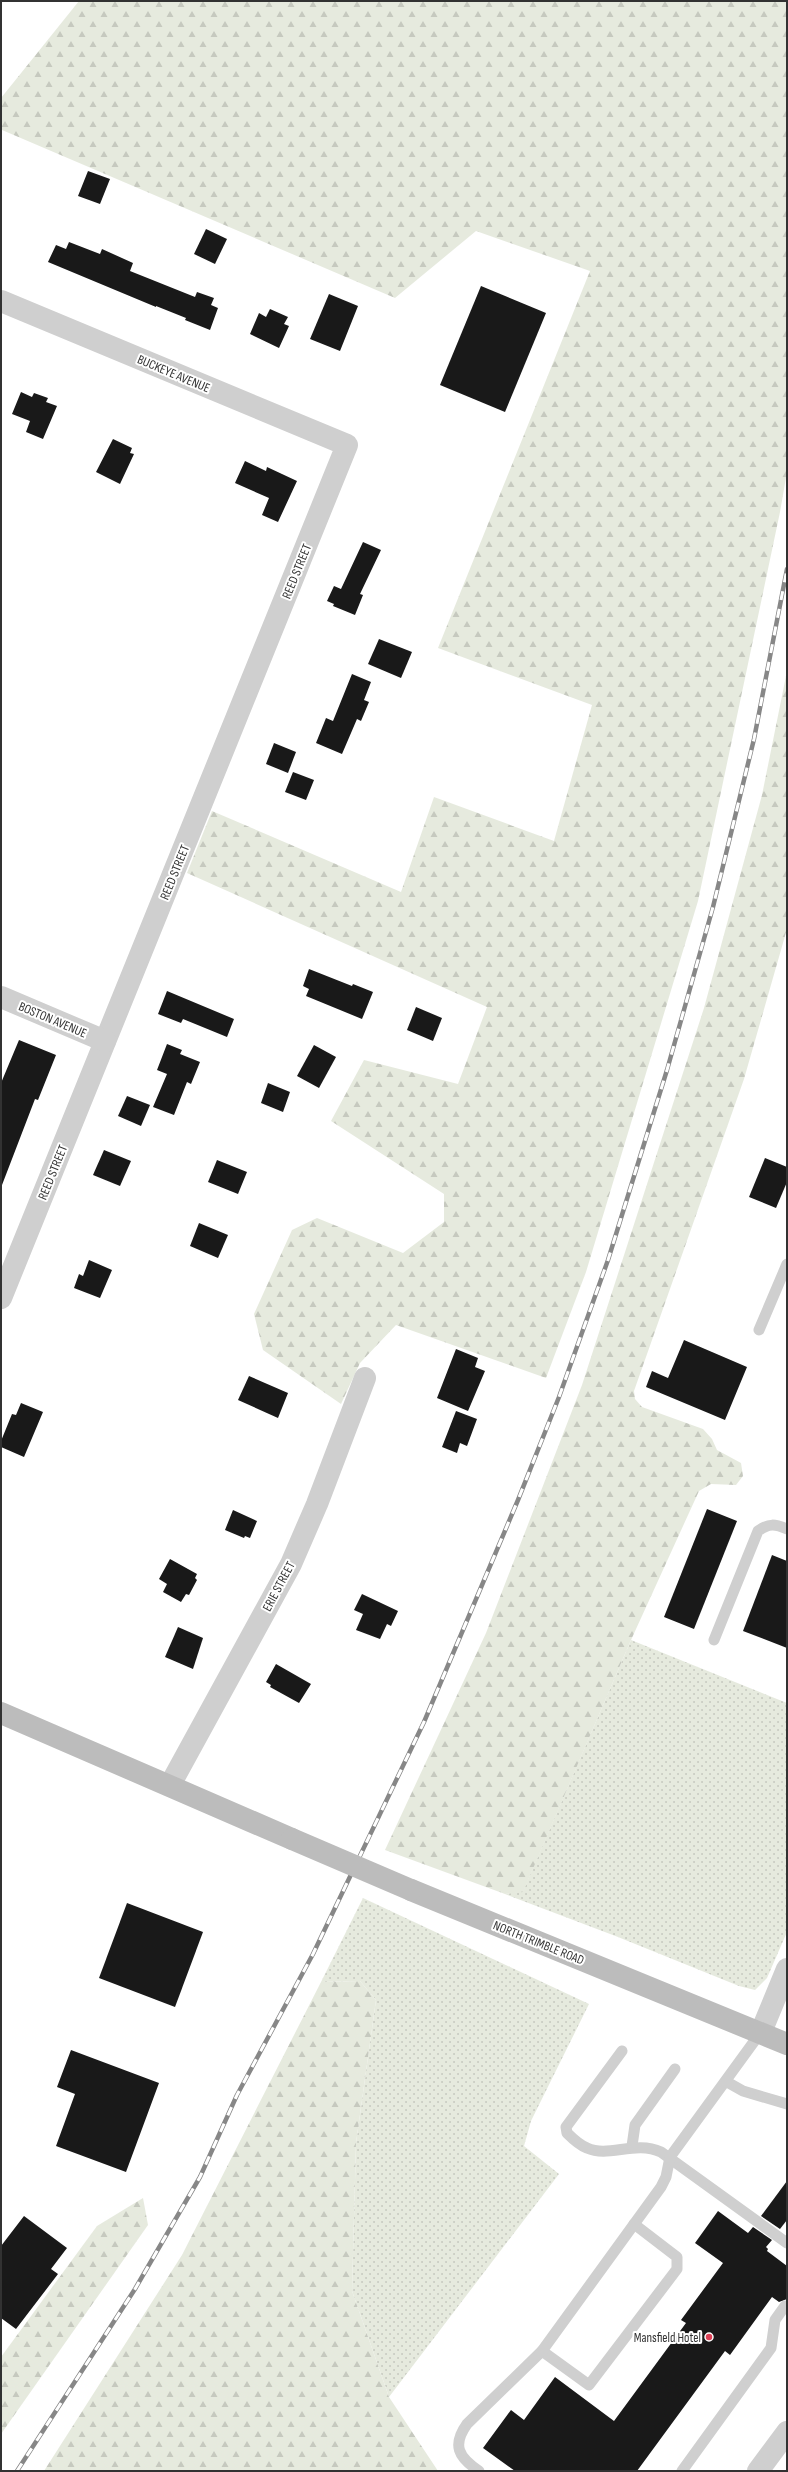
<svg xmlns="http://www.w3.org/2000/svg" width="788" height="2472" font-family="'Sofia Sans Condensed',sans-serif">
  <style>
    .grass { fill: url(#grass-dots) }
    .forest { fill: url(#forest-firs) }
    .building { fill: #191919 }
    .lines { fill: none; stroke-linecap: round; stroke-linejoin: round }
    .service { stroke: #cfcfcf; stroke-width: 11 }
    .minor { stroke: #cfcfcf; stroke-width: 22 }
    .tertiary { stroke: #cfcfcf; stroke-width: 22 }
    .secondary { stroke: #bcbcbc; stroke-width: 22 }
    .rail-casing { stroke: #878787; stroke-width: 4.5 }
    .rail { stroke: #fff; stroke-width: 3; stroke-dasharray: 9; stroke-linecap: butt }
    .secondary-bridge { stroke: #bcbcbc; stroke-width: 22 }
    .poi-dot { fill: #dc4056; stroke: #fff; stroke-width: 1.5 }
    .labels { text-anchor: middle; stroke-width: 4; stroke-linejoin: round; paint-order: stroke }
    .street-label { font-size: 13px; fill: #323232; stroke: #fff }
    .poi-label { font-size: 13px; fill: #323232; stroke: #fff; text-anchor: end }
  </style>
  <defs>
    <pattern id="grass-dots" width="8" height="8" patternUnits="userSpaceOnUse"><rect width="8" height="8" fill="#e6eade"/><path d="M2 2h.1M6 6h.1" fill="none" stroke="#c6c9bf" stroke-width="1.8" stroke-linecap="round"/></pattern>
    <pattern id="forest-firs" width="22" height="20" patternUnits="userSpaceOnUse"><rect width="22" height="20" fill="#e6eade"/><path d="M5 1l3.5 6h-7zM16 11l3.5 6h-7z" fill="#c6c9bf"/></pattern>
  </defs>
  <rect width="100%" height="100%" fill="#fff"/>
  <g class="grass">
    <polygon points="631,1640 787,1703 787,1932 767,1978 755,1990 739,1986 618,1937 505,1894 523,1891"/>
    <polygon points="363,1898 589,2004 531,2121 524,2146 559,2174 389,2397 352,2291 356,2143 376,2000 360,1981 321,1982"/>
  </g>
  <g class="forest">
    <polygon points="79,1 787,1 787,472 780,512 698,901 586,1272 546,1378 396,1325 360,1363 341,1404 263,1350 254,1314 292,1230 317,1218 403,1253 444,1222 444,1194 331,1121 364,1060 458,1084 487,1007 187,873 212,811 401,892 434,797 554,841 592,705 438,648 590,271 476,231 395,298 2,130 1,98"/>
    <polygon points="787,671 787,929 744,1079 634,1391 635,1399 642,1407 703,1429 712,1439 717,1450 741,1463 743,1476 736,1485 711,1484 699,1491 631,1640 523,1892 505,1894 385,1850 486,1633 582,1385 704,1008 762,795"/>
    <polygon points="360,1981 376,2000 356,2143 352,2291 389,2397 438,2471 44,2471 182,2255 321,1982"/>
    <polygon points="143,2198 148,2225 1,2434 1,2357 97,2226"/>
  </g>
  <g class="building">
    <polygon points="88,171 110,179 100,204 78,196"/>
    <polygon points="206,229 227,239 215,264 194,254"/>
    <polygon points="69,242 100,254 102,249 133,263 130,271 195,297 197,292 214,298 211,305 218,308 210,330 185,320 186,318 156,306 156,307 48,262 56,245 66,249"/>
    <polygon points="481,286 546,313 505,412 440,385"/>
    <polygon points="329,294 358,306 340,351 310,339"/>
    <polygon points="270,309 288,317 284,324 289,326 279,348 250,334 259,313 266,317"/>
    <polygon points="21,392 32,397 34,393 48,398 46,402 57,406 43,439 26,432 30,421 12,414"/>
    <polygon points="113,439 132,448 130,453 134,454 120,484 96,472"/>
    <polygon points="245,461 266,471 267,467 297,481 278,522 262,515 269,498 235,483"/>
    <polygon points="363,542 381,550 360,594 363,595 355,615 333,606 334,604 327,601 334,586 341,589"/>
    <polygon points="379,639 412,652 401,678 368,664"/>
    <polygon points="352,674 371,682 364,700 369,702 361,721 357,719 342,754 316,743 326,718 333,721"/>
    <polygon points="274,743 296,752 288,773 266,764"/>
    <polygon points="293,772 314,780 306,800 285,792"/>
    <polygon points="309,969 352,986 353,984 373,992 362,1019 306,996 309,989 303,986"/>
    <polygon points="167,991 234,1019 227,1037 183,1019 181,1023 158,1014"/>
    <polygon points="416,1007 442,1018 433,1041 407,1030"/>
    <polygon points="19,1040 56,1055 38,1100 35,1099 2,1185 1,1083"/>
    <polygon points="167,1044 182,1050 180,1054 200,1062 191,1084 187,1082 174,1115 153,1107 167,1074 157,1070"/>
    <polygon points="314,1045 336,1057 319,1088 297,1076"/>
    <polygon points="268,1083 290,1092 283,1112 261,1103"/>
    <polygon points="127,1096 150,1105 141,1126 118,1116"/>
    <polygon points="104,1150 131,1161 120,1186 93,1175"/>
    <polygon points="765,1158 787,1167 787,1182 776,1208 749,1197"/>
    <polygon points="217,1160 247,1172 238,1194 208,1182"/>
    <polygon points="199,1223 228,1235 218,1258 190,1246"/>
    <polygon points="89,1260 112,1270 100,1298 74,1288 79,1274 83,1276"/>
    <polygon points="684,1340 747,1367 725,1420 646,1387 652,1371 668,1378"/>
    <polygon points="456,1349 478,1358 475,1367 485,1371 468,1411 437,1398"/>
    <polygon points="249,1376 288,1393 278,1418 238,1400"/>
    <polygon points="21,1403 43,1412 24,1457 1,1447 1,1441 12,1414 16,1415"/>
    <polygon points="456,1411 477,1419 467,1446 460,1443 457,1453 442,1447"/>
    <polygon points="707,1509 737,1521 694,1629 664,1617"/>
    <polygon points="233,1510 257,1521 250,1538 245,1536 244,1538 225,1530"/>
    <polygon points="772,1555 787,1561 787,1648 743,1631"/>
    <polygon points="170,1559 197,1574 195,1578 197,1580 189,1595 186,1594 181,1602 163,1592 167,1584 159,1579"/>
    <polygon points="362,1594 398,1611 391,1626 387,1624 380,1639 356,1630 363,1614 354,1610"/>
    <polygon points="178,1627 203,1638 193,1669 165,1657"/>
    <polygon points="276,1664 311,1684 299,1703 270,1687 271,1685 266,1682"/>
    <polygon points="127,1903 203,1932 175,2007 99,1978"/>
    <polygon points="71,2050 159,2083 126,2172 56,2146 75,2094 57,2087"/>
    <polygon points="787,2181 787,2220 780,2229 761,2216"/>
    <polygon points="718,2211 748,2233 753,2227 772,2240 766,2247 768,2249 767,2251 787,2266 787,2299 779,2302 772,2297 730,2355 725,2351 637,2471 515,2471 483,2448 511,2410 524,2420 555,2377 614,2421 686,2323 681,2320 723,2263 695,2243"/>
    <polygon points="24,2216 67,2248 51,2269 58,2274 16,2329 1,2318 1,2246"/>
  </g>
  <g class="lines">
    <g class="service">
      <polyline points="759,1330 787,1264"/>
      <path d="M714 1640 758 1531C769 1523 775 1524 787 1529"/>
      <path d="M622 2051 566 2127 567 2133C573 2139 579 2145 587 2148 609 2158 635 2140 661 2152L787 2243"/>
      <polyline points="727,2082 743,2091 787,2104"/>
      <polyline points="632,2146 635,2125 675,2069"/>
      <polyline points="542,2351 589,2385 677,2269 677,2257 634,2224"/>
      <path d="M479 2471C458 2457 452 2445 467 2424L542 2351 661 2187 666 2177 670 2157 761 2032"/>
      <polyline points="682,2471 771,2348 775,2320 785,2306"/>
    </g>
    <g class="minor">
      <polyline points="1,301 347,445 1,1298"/>
      <polyline points="1,997 105,1041"/>
      <polyline points="170,1785 291,1564 317,1504 365,1378"/>
      <polyline points="761,2032 787,1969"/>
    </g>
    <polyline class="tertiary" points="758,2471 787,2432"/>
    <g class="secondary">
      <polyline points="1,1713 292,1839"/>
      <polyline points="411,1890 787,2044"/>
    </g>
    <g class="rail-casing">
      <polyline id="rail" points="17,2471 135,2289 200,2177 237,2095 313,1954 424,1722 518,1500 559,1397 608,1260 667,1070 713,907 754,739 787,569"/>
    </g>
    <use href="#rail" class="rail"/>
    <polyline class="secondary-bridge" points="292,1839 411,1890"/>
  </g>
  <circle class="poi-dot" cx="709" cy="2337" r="4"/>
  <g class="labels">
    <g class="street-label">
      <text transform="translate(174 373) rotate(23)" y="5">BUCKEYE AVENUE</text>
      <text transform="translate(296 571) rotate(-68)" y="5">REED STREET</text>
      <text transform="translate(174 872) rotate(-68)" y="5">REED STREET</text>
      <text transform="translate(53 1019) rotate(23)" y="5">BOSTON AVENUE</text>
      <text transform="translate(52 1172) rotate(-68)" y="5">REED STREET</text>
      <text transform="translate(278 1586) rotate(-62)" y="5">ERIE STREET</text>
      <text transform="translate(539 1942) rotate(22)" y="5">NORTH TRIMBLE ROAD</text>
    </g>
    <g class="poi-label">
      <text x="701" y="2342">Mansfield Hotel</text>
    </g>
  </g>
  <rect width="788" height="2472" fill="none" stroke="#323232" stroke-width="4"/>
</svg>
